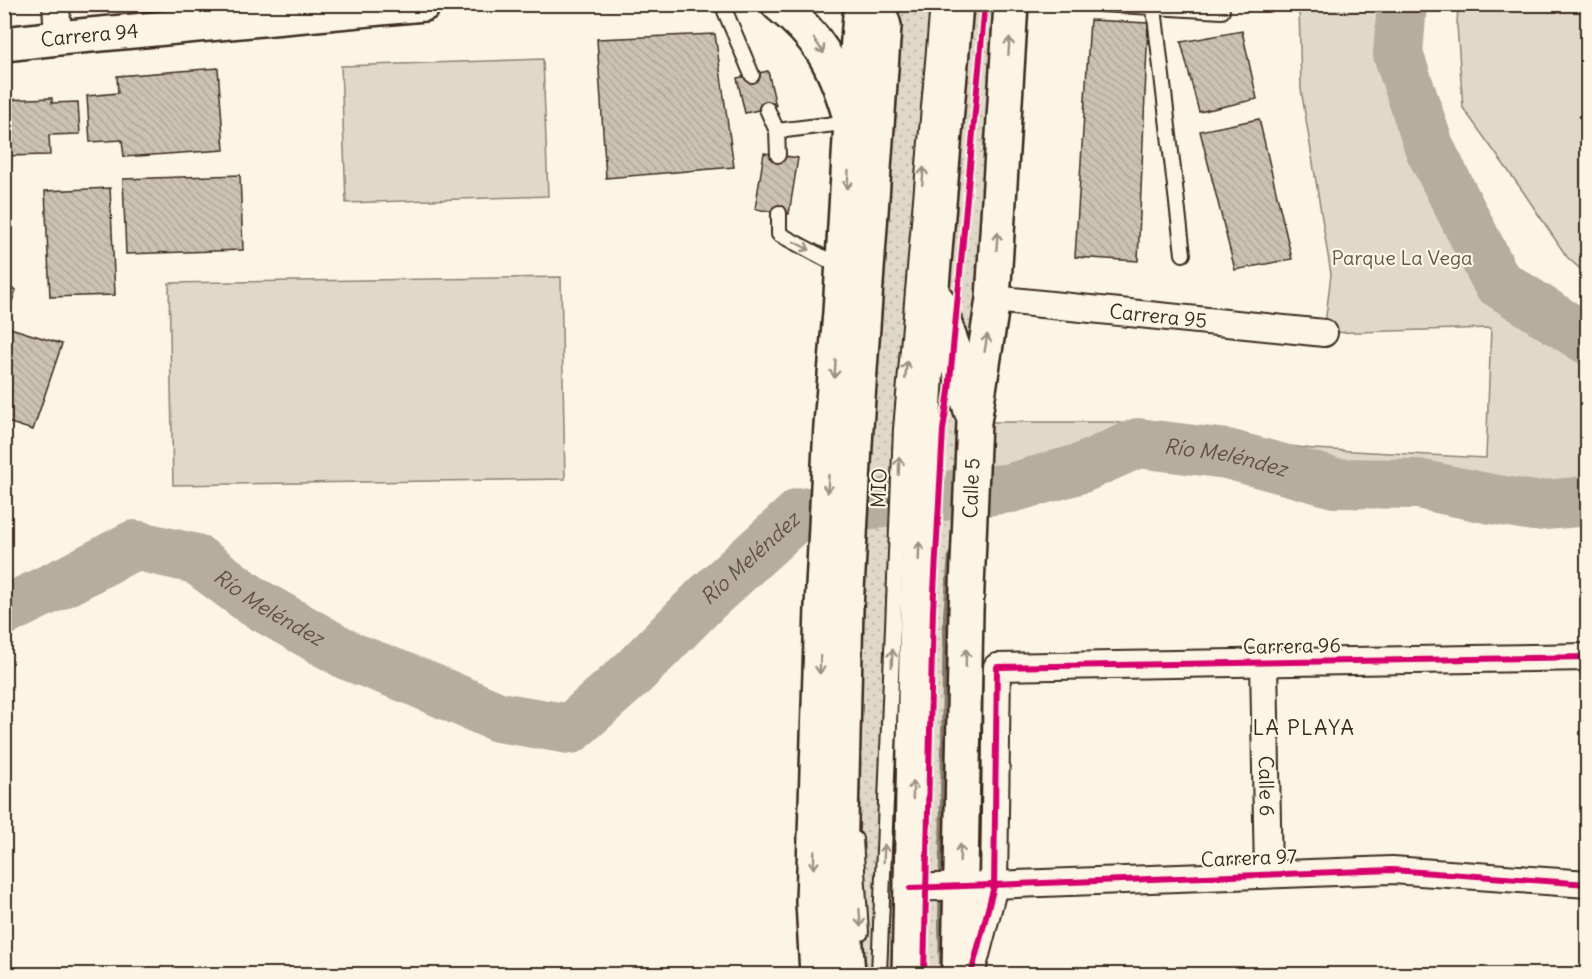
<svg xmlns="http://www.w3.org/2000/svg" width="1592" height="979" font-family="Delius,sans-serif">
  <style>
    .grass { fill: url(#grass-dots); stroke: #8e8173; stroke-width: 1.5 }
    .park { fill: #e0d8c8; stroke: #8e8173; stroke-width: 1.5 }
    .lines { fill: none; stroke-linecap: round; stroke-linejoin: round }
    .stream { stroke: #85796b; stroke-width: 8 }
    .river { stroke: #b7ad9e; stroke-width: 50 }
    .building { fill: url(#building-back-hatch); stroke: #3b2a1e; stroke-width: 1.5 }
    .lane-casing { stroke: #3b2a1e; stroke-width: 18 }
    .street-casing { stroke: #3b2a1e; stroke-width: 30 }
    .secondary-casing { stroke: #3b2a1e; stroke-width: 38 }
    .primary-casing { stroke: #3b2a1e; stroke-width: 38 }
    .lane { stroke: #fcf5e5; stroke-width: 14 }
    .street { stroke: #fcf5e5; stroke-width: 26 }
    .secondary { stroke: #fcf5e5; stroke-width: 33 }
    .primary { stroke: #fcf5e5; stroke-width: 33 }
    .cycleway-casing { stroke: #fcf5e5; stroke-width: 10 }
    .cycleway { stroke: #d6006c; stroke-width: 6 }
    .oneway { stroke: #9c9082 }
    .labels { text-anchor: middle; stroke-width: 4.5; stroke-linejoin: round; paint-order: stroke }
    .street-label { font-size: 20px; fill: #3b2a1e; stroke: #fcf5e5 }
    .park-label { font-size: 20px; fill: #645648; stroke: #fcf5e5 }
    .water-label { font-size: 21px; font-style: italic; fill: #605144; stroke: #fcf5e5 }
    .neighbourhood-label { font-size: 21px; letter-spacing: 1.5px; fill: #3b2a1e; stroke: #fcf5e5 }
  </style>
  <defs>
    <pattern id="grass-dots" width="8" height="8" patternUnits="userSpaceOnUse" patternTransform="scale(1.5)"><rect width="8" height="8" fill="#e0d8c8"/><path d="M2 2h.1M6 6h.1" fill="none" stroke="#c1baab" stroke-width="1.8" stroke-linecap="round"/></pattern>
    <pattern id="building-back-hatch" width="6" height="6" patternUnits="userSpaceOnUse" patternTransform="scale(1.5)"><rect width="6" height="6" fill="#ccc2b3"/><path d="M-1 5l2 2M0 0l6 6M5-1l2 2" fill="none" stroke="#b0a79a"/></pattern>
  </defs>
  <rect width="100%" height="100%" fill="#fcf5e5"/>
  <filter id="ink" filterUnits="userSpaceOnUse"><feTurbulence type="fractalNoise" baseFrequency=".0167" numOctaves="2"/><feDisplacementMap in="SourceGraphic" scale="12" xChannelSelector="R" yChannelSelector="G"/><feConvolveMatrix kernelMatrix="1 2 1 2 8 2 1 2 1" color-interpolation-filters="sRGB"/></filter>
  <g filter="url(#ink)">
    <polygon class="grass" points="895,5 1011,5 959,974 864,974 855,830 861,608"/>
    <g class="park">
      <polygon points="1299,5 1402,5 1398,54 1430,149 1497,282 1587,340 1587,501 1534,506 1491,499 1418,484 1335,483 1227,454 1138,443 1082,468 1011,488 972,492 974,422 1112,422 1313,449 1486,458 1491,328 1324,333 1331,274 1301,89"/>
      <polygon points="1458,5 1587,5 1587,275 1567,257 1522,190 1463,108 1457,25"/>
      <polygon points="543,59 548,196 346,203 341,66"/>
      <polygon points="561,277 565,479 173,485 169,283"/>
    </g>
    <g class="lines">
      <polyline class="stream" points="943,968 942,924 947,615 952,555"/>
      <g class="river">
        <polyline points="1402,4 1398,54 1430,149 1497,282 1588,340"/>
        <path id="s1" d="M4 611 68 580 134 545 196 559 254 602 349 656 417 682 498 717 570 729 633 673 706 599 800 513 1011 488 1082 468 1138 443 1227 454 1335 483 1418 484 1491 499 1534 506 1588 501"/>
      </g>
    </g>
    <g class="building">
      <polygon points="1090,20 1148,23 1138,261 1075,257"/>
      <polygon points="1242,31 1257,99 1199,112 1181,42"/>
      <polygon points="715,34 734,167 606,178 597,39"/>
      <polygon points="218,68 224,150 124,157 122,140 90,142 87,96 118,93 117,76"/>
      <polygon points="768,71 776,106 745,113 737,78"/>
      <polygon points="52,98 52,103 78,102 80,134 49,135 50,155 4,156 4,100"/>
      <polygon points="1259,119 1292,259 1235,270 1200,131"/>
      <polygon points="764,153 798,158 789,214 755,209"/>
      <polygon points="240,175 243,250 126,254 123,179"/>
      <polygon points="110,188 115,295 50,297 45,191"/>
      <polygon points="4,286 16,290 4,325"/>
      <polygon points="4,326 62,344 33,430 4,421"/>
    </g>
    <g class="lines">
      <g class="lane-casing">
        <g id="lane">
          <polyline points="722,4 752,75"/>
          <polyline points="1101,4 1222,11"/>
          <polyline points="1154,8 1183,254"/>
          <polyline points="767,109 777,131 778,155"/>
          <polyline points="777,131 851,122"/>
          <polyline points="779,213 779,234 841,267"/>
          <polyline points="855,839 861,933"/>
          <polyline points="879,974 901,429 938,4"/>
        </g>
      </g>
      <g class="street-casing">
        <g id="street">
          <polyline points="56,4 58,38"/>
          <path id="s2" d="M993 299 1324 333"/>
          <path id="s3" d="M1264 663 1268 874"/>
          <polyline points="910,888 1392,870 1588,884"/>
          <polyline points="971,974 994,886 997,667 1588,657"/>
        </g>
      </g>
      <g class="secondary-casing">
        <g id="secondary">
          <path id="s4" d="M4 44 58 38 424 4"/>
        </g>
      </g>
      <g class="primary-casing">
        <g id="primary">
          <path d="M778 4C818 36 833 62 848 111"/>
          <polyline points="937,300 953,347 971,411"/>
          <polyline points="817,974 813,902 822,607 831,425 840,312 851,122 861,4"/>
          <polyline points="848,974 840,864 846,608 856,427 884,26 877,4"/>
          <polyline points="909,974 917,610 923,429 932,286 956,4"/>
          <path id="s5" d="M959 974 966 611 974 422 993 299 1011 4"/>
        </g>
      </g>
      <use href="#lane" class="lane"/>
      <use href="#street" class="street"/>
      <use href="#secondary" class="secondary"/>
      <use href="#primary" class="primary"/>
      <g class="cycleway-casing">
        <g id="cycleway">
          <polyline points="910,888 1392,870 1588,884"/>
          <polyline points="924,974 933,610 943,430 949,391 985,4"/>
          <polyline points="971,974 994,886 997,667 1588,657"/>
        </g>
      </g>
      <use href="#cycleway" class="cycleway"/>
    </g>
    <defs><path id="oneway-shaft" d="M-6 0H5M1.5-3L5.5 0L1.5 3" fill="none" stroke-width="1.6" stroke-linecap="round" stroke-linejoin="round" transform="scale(1.5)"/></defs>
    <g class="oneway">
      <use href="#oneway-shaft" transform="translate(819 46) rotate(55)"/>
      <use href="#oneway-shaft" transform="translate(1009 46) rotate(-86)"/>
      <use href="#oneway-shaft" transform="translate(923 176) rotate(-85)"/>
      <use href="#oneway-shaft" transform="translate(848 180) rotate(93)"/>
      <use href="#oneway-shaft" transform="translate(997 241) rotate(-86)"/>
      <use href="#oneway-shaft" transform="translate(802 246) rotate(28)"/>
      <use href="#oneway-shaft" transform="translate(986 343) rotate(-81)"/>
      <use href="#oneway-shaft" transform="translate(835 369) rotate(94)"/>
      <use href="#oneway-shaft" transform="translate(906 370) rotate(-85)"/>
      <use href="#oneway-shaft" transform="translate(899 466) rotate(-88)"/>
      <use href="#oneway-shaft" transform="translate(828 484) rotate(93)"/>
      <use href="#oneway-shaft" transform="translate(919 551) rotate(-88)"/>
      <use href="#oneway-shaft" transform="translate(892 658) rotate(-88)"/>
      <use href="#oneway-shaft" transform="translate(966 658) rotate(-88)"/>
      <use href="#oneway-shaft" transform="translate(820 665) rotate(92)"/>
      <use href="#oneway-shaft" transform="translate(913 790) rotate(-89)"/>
      <use href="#oneway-shaft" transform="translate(884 853) rotate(-88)"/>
      <use href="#oneway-shaft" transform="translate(960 853) rotate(-88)"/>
      <use href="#oneway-shaft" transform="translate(814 860) rotate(92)"/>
      <use href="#oneway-shaft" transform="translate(860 918) rotate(86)"/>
    </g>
  </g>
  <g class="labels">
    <g class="street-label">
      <text dy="7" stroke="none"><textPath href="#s4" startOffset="86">Carrera 94</textPath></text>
      <text dy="7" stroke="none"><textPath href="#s2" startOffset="166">Carrera 95</textPath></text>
      <text transform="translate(879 488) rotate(-88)" y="7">MIO</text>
      <text dy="7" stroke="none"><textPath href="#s5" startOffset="486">Calle 5</textPath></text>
      <text transform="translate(1292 646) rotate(-1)" y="7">Carrera 96</text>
      <text dy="7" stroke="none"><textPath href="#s3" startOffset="123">Calle 6</textPath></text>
      <text transform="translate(1249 858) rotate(-2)" y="7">Carrera 97</text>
    </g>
    <g class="park-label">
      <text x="1402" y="265">Parque La Vega</text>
    </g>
    <g class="water-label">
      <text dy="7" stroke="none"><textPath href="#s1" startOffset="1377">Río Meléndez</textPath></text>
      <text dy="7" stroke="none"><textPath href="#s1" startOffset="873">Río Meléndez</textPath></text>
      <text dy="7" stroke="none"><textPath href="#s1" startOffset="297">Río Meléndez</textPath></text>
    </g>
    <g class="neighbourhood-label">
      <text x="1304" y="735">LA PLAYA</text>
    </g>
  </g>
  <rect width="1592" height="979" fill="none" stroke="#fcf5e5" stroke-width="24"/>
  <rect x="12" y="12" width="1568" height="955" fill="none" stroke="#3b2a1e" stroke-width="2" filter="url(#ink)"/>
</svg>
